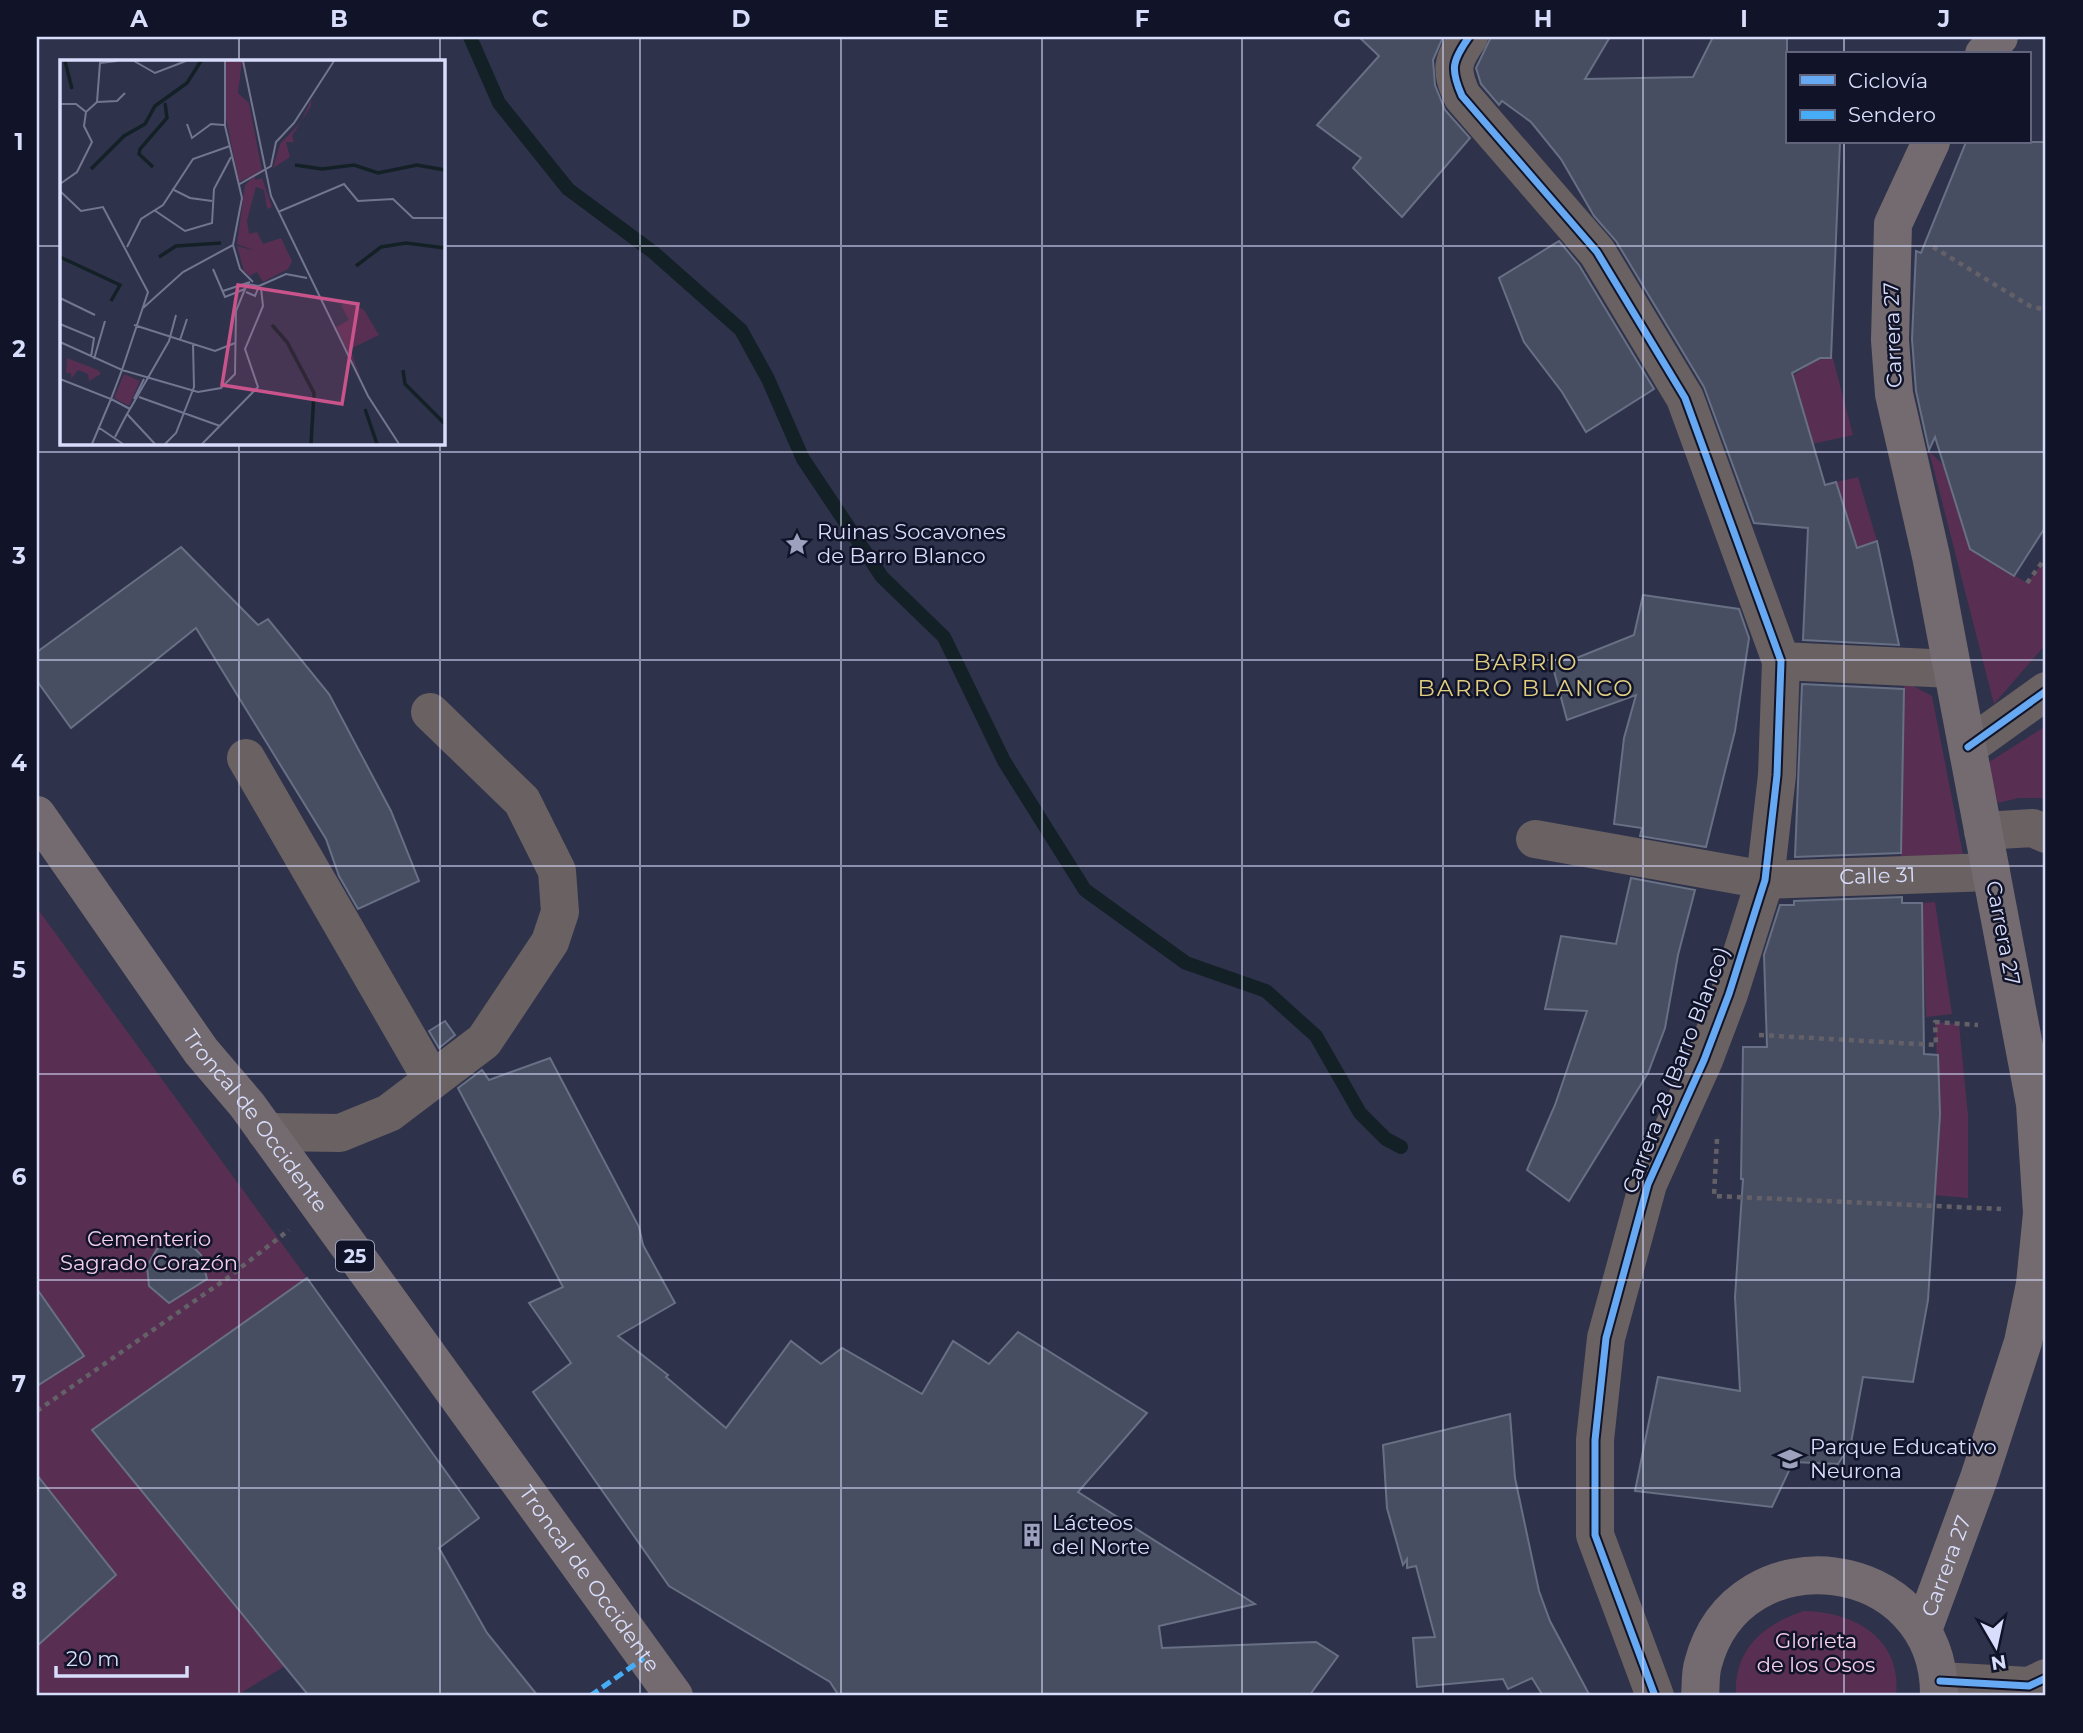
<svg xmlns="http://www.w3.org/2000/svg" width="2083" height="1733" font-family="Montserrat,sans-serif">
  <style>
    .green { fill: #582f52 }
    .lines { fill: none; stroke-linecap: round; stroke-linejoin: round }
    .stream { stroke: #132127; stroke-width: 14 }
    .building { fill: #474e62; stroke: #677084; stroke-width: 2 }
    .path { stroke: #646067; stroke-width: 4.5; stroke-dasharray: 5 5; stroke-linecap: butt }
    .minor { stroke: #696162; stroke-width: 38 }
    .major { stroke: #746b70; stroke-width: 38 }
    .quiet { stroke: #46acf6; stroke-width: 5; stroke-dasharray: 10 5; stroke-linecap: butt }
    .cycleway-casing { stroke: #111428; stroke-width: 11 }
    .cycleway { stroke: #66a8f1; stroke-width: 7 }
    .grid { fill: none; stroke: #d8ddfb; stroke-width: 2; stroke-opacity: 0.55 }
    .labels { text-anchor: middle; stroke-width: 5; stroke-linejoin: round; paint-order: stroke }
    .shield { fill: #111428; stroke: #9ca1bc; stroke-width: 2 }
    .shield-label { font-size: 19px; font-weight: bold; fill: #d8ddfb }
    .street-label { font-size: 21px; fill: #d8ddfb; stroke: #111428 }
    .poi-label { font-size: 21px; fill: #d8ddfb; stroke: #111428; text-anchor: start }
    .park-label { font-size: 21px; fill: #f5ceea; stroke: #111428 }
    .neighbourhood-label { font-size: 23px; letter-spacing: 2px; fill: #e0ce81; stroke: #111428 }
    .inset-river { fill: none; stroke: #132127; stroke-width: 3.5 }
    .inset-road { fill: none; stroke: #737691; stroke-width: 2 }
    .view { fill: #c9538b; fill-opacity: 0.15; stroke: #c9538b; stroke-width: 3.5 }
    .inset-edge { fill: none; stroke: #d8ddfb; stroke-width: 3.5 }
    .neatline { fill: none; stroke: #d8ddfb; stroke-width: 2.5 }
    .grid-label { font-size: 23px; text-anchor: middle; font-weight: bold; fill: #d8ddfb }
  </style>
  <rect width="100%" height="100%" fill="#2f324b"/>
  <g class="green">
    <polygon points="1831,351 1853,435 1812,444 1792,376"/>
    <polygon points="1929,451 1943,465 1970,549 2027,583 2046,558 2046,644 1994,704"/>
    <polygon points="1858,477 1877,541 1857,548 1836,482"/>
    <polygon points="1904,681 1932,696 1963,855 1901,862"/>
    <polygon points="2046,726 2046,798 2019,798 1998,803 1986,764"/>
    <polygon points="1935,902 1952,1014 1926,1017 1922,903"/>
    <polygon points="37,908 307,1278 92,1430 285,1666 236,1696 37,1694"/>
    <polygon points="1935,1022 1959,1024 1968,1116 1968,1198 1933,1195 1940,1114"/>
    <path d="M1804 1611C1854 1612 1902 1638 1896 1696H1736C1733 1650 1763 1624 1804 1611Z"/>
  </g>
  <g class="lines">
    <polyline class="stream" points="470,37 499,103 568,189 653,252 741,330 768,379 803,459 882,577 944,637 1004,761 1085,890 1186,963 1266,991 1316,1036 1360,1113 1386,1139 1401,1147"/>
  </g>
  <g class="building">
    <polygon points="1359,37 1443,37 1433,60 1435,85 1445,110 1470,138 1402,217 1353,168 1361,158 1317,125 1379,56"/>
    <polygon points="1491,37 1610,37 1585,79 1693,77 1713,37 1787,37 1787,142 1840,142 1831,358 1820,358 1792,373 1825,485 1836,482 1857,548 1877,541 1899,645 1803,640 1808,528 1754,523 1704,387 1616,241 1594,216 1561,159 1531,122 1502,101 1499,105 1481,84 1476,68"/>
    <polygon points="1966,142 2046,142 2046,526 2014,576 1970,549 1935,437 1929,450 1916,391 1912,339 1916,251 1921,253"/>
    <polygon points="1559,241 1579,265 1654,389 1586,432 1562,392 1524,342 1499,278"/>
    <polygon points="181,547 258,625 268,619 329,694 391,811 419,881 358,909 339,876 326,839 196,628 71,728 37,681 37,652"/>
    <polygon points="1643,595 1739,609 1749,638 1735,731 1706,847 1640,836 1642,828 1614,824 1624,738 1636,695 1567,720 1551,660 1574,659 1634,635"/>
    <polygon points="1802,684 1904,689 1901,853 1795,857"/>
    <polygon points="1631,878 1695,890 1678,955 1665,1028 1648,1073 1569,1201 1527,1170 1555,1105 1587,1011 1545,1009 1561,936 1616,944"/>
    <polygon points="1902,897 1902,903 1922,903 1924,1054 1938,1055 1940,1114 1928,1300 1913,1382 1863,1377 1851,1443 1838,1464 1793,1462 1772,1507 1635,1491 1658,1377 1740,1391 1735,1297 1743,1179 1741,1179 1743,1047 1767,1047 1764,955 1780,905 1794,905 1794,901"/>
    <polygon points="445,1021 455,1035 439,1048 429,1031"/>
    <polygon points="550,1058 639,1227 643,1245 675,1303 618,1336 668,1375 666,1377 726,1428 791,1341 821,1364 842,1348 922,1394 953,1341 989,1364 1018,1332 1147,1413 1078,1492 1255,1604 1159,1626 1162,1648 1316,1642 1338,1656 1309,1696 839,1696 830,1682 669,1586 533,1392 571,1363 529,1303 563,1287 458,1088 482,1070 489,1080"/>
    <polygon points="175,1242 194,1248 201,1255 207,1279 169,1303 149,1286 147,1266 157,1249"/>
    <polygon points="307,1278 479,1518 439,1548 487,1633 538,1696 309,1696 92,1430"/>
    <polygon points="37,1289 84,1356 37,1386"/>
    <polygon points="1510,1414 1515,1478 1539,1591 1550,1621 1590,1696 1543,1696 1532,1678 1508,1689 1503,1679 1417,1687 1413,1638 1435,1637 1416,1566 1407,1568 1407,1559 1403,1565 1387,1508 1383,1445"/>
    <polygon points="37,1475 116,1575 37,1646"/>
  </g>
  <g class="lines">
    <g class="path">
      <polyline points="1933,247 2030,306 2046,310"/>
      <polyline points="2027,583 2046,557"/>
      <polyline points="1759,1035 1936,1045 1935,1022 1978,1025"/>
      <polyline points="1717,1139 1714,1196 2001,1209"/>
      <polyline points="37,1411 226,1279 289,1230"/>
    </g>
    <g class="minor">
      <path d="M1469 37C1452 61 1450 69 1462 96L1597 252 1685 398 1781 661 1777 775 1765 880 1729 994 1704 1060 1648 1184 1606 1338 1595 1440V1535L1655 1696"/>
      <polyline points="1781,661 1952,669"/>
      <polyline points="1968,747 2046,691"/>
      <polyline points="246,758 432,1080"/>
      <polyline points="1983,831 2033,828 2046,834"/>
      <path id="s1" d="M1535 839 1765 880 1991 872"/>
      <polyline points="266,1132 340,1133 389,1113 484,1041 550,942 560,912 557,871 522,801 430,712"/>
      <polyline points="1940,1681 2029,1686 2046,1678"/>
    </g>
    <g class="major">
      <polyline points="1984,54 1999,37"/>
      <path id="s2" d="M37 815 201 1051 247 1105 674 1696"/>
      <path id="s3" d="M1923 1630 1979 1478 2023 1342 2035 1284 2042 1213 2035 1104 1931 556 1894 394 1890 340 1893 224 1931 142"/>
      <path d="M1700 1696C1701 1686 1700 1674 1703 1664 1738 1529 1941 1555 1939 1696"/>
    </g>
    <polyline class="quiet" points="590,1696 644,1658"/>
    <g class="cycleway-casing">
      <g id="cycleway">
        <path d="M1469 37C1452 61 1450 69 1462 96L1597 252 1685 398 1781 661 1777 775 1765 880 1729 994 1704 1060 1648 1184 1606 1338 1595 1440V1535L1655 1696"/>
        <polyline points="1968,747 2046,691"/>
        <polyline points="1940,1681 2029,1686 2046,1678"/>
      </g>
    </g>
    <use href="#cycleway" class="cycleway"/>
  </g>
  <path class="grid" d="M239 37V61M440 37V61M640 37V1696M841 37V1696M1042 37V1696M1242 37V1696M1443 37V1696M1643 37V1696M1844 37V54M1844 142V1696M37 246H61M443 246H2046M239 443V1696M440 443V1696M37 452H2046M37 660H2046M37 866H2046M37 1074H2046M37 1280H2046M37 1488H2046"/>
  <defs>
    <g id="sight-bare" transform="scale(1.89)"><path d="M0-6L1.8-2.2L6-1.7L2.9 1.2L3.7 5.4L0 3.3L-3.7 5.4L-2.9 1.2L-6-1.7L-1.8-2.2Z" fill="#9da1bd" stroke="#111428" stroke-width="2.5" paint-order="stroke"/></g>
    <g id="school-bare" transform="scale(1.89)"><path d="M0-5L7-2L0 1L-7-2ZM-4 1L0 2.5L4 1V4Q0 6-4 4Z" fill="#9da1bd" stroke="#111428" stroke-width="2.5" paint-order="stroke"/></g>
    <g id="building-bare" transform="scale(1.89)"><path d="M-4-6H4V6H1V3H-1V6H-4ZM-2.5-4.3h1.7v1.8h-1.7ZM.8-4.3h1.7v1.8H.8ZM-2.5-1h1.7V.8h-1.7ZM.8-1h1.7V.8H.8Z" fill="#9da1bd" stroke="#111428" stroke-width="2.5" paint-order="stroke"/></g>
  </defs>
  <g fill-rule="evenodd">
    <use href="#sight-bare" x="797" y="544"/>
    <use href="#school-bare" x="1790" y="1459"/>
    <use href="#building-bare" x="1032" y="1535"/>
  </g>
  <g class="labels">
    <rect class="shield" x="336" y="1240.5" width="38" height="31" rx="5"/>
    <g class="shield-label">
      <text x="355" y="1263">25</text>
    </g>
    <g class="street-label">
      <text transform="translate(1893 335) rotate(-92)" y="7">Carrera 27</text>
      <text dy="7" stroke="none"><textPath href="#s1" startOffset="346">Calle 31</textPath></text>
      <text transform="translate(2003 933) rotate(79)" y="7">Carrera 27</text>
      <text transform="translate(1676 1070) rotate(-69)" y="7">Carrera 28 (Barro Blanco)</text>
      <text dy="7" stroke="none"><textPath href="#s2" startOffset="376">Troncal de Occidente</textPath></text>
      <text dy="7" stroke="none"><textPath href="#s3" startOffset="68">Carrera 27</textPath></text>
      <text dy="7" stroke="none"><textPath href="#s2" startOffset="943">Troncal de Occidente</textPath></text>
    </g>
    <g class="poi-label">
      <text x="817" y="539">Ruinas Socavones<tspan x="817" dy="24">de Barro Blanco</tspan></text>
      <text x="1810" y="1454">Parque Educativo<tspan x="1810" dy="24">Neurona</tspan></text>
      <text x="1052" y="1530">Lácteos<tspan x="1052" dy="24">del Norte</tspan></text>
    </g>
    <g class="park-label">
      <text x="149" y="1246">Cementerio<tspan x="149" dy="24">Sagrado Corazón</tspan></text>
      <text x="1816" y="1648">Glorieta<tspan x="1816" dy="24">de los Osos</tspan></text>
    </g>
    <g class="neighbourhood-label">
      <text x="1526" y="670">BARRIO<tspan x="1526" dy="26">BARRO BLANCO</tspan></text>
    </g>
  </g>
  <g transform="translate(60 60)">
    <rect width="385" height="385" fill="#2f324b"/>
    <path d="M166 1H182L178 33 189 43 202 111 179 122 166 58ZM251 40V46L232 76 234 82H226L230 97 213 108 220 84 241 62ZM195 115V120L202 118 212 147 207 149 204 130 196 127 187 160 189 174 197 172 203 184 221 178 232 201 228 209 203 222 197 212 190 216 184 211 177 186 196 191 177 184 185 125ZM289 242 304 250 319 275 290 289 301 318 276 267 289 260 281 245ZM7 298 38 310 41 314 29 321 28 314 18 310 11 319V313H6ZM64 314 80 321 69 346 54 338Z" fill="#582f52"/>
    <path class="inset-river" d="M5 1 12 29M235 105 262 109 294 105 318 113 357 105 385 110M93 107 79 94 80 89 107 58 105 43M31 109 64 76 85 64 95 46 127 23 141 1M0 197 60 225 51 241M99 197 116 186 161 183M296 206 321 187 346 183 385 188M212 265 227 282 254 333 251 384M343 310 345 324 385 364M305 349 317 384"/>
    <path class="inset-road" d="M74 1 95 13 126 1M183 1 211 136 308 336 339 384M37 42 57 41 65 33M0 44H16L26 52 24 66 32 82 17 112 0 124M26 52 37 42 40 3 57 1M127 64 132 78 151 64 164 65M178 125 211 106 216 82 234 63 274 1M112 129 130 138 152 141M0 131 21 151 43 147 88 232 62 310 0 282M94 150 125 171 152 163 154 129 171 97M218 152 284 124 298 141 333 139 353 158H385M173 185 180 209 193 222M67 187 81 159 103 145 133 99 170 86M153 209 165 237 185 229M199 226 226 214 247 218M163 231 190 222M0 238 35 255M83 248 123 212 173 185 182 138 165 66V1M0 264 34 278 31 297M74 265 155 291 175 283M120 280 127 259M34 299 45 261M0 319 51 339 32 384M79 337 160 366M74 339 84 319M70 349 109 281 116 255M38 367 63 384M55 377 67 354M95 384 67 354 70 349 51 339 62 310 138 332 161 328 175 314 176 251 187 224 199 226 195 236 186 232M105 384 116 373 134 327 133 284M142 384 198 327 185 289 203 246 201 228"/>
    <path class="view" d="M178 225 298 244 282 344 162 325Z"/>
    <rect width="385" height="385" class="inset-edge"/>
  </g>
  <rect width="2083" height="1733" fill="none" stroke="#111428" stroke-width="77"/>
  <rect x="1786" y="52" width="245" height="91" fill="#111428" stroke="#61647c" stroke-width="2"/>
  <rect x="1800" y="75" width="35" height="10" fill="#66a8f1" stroke="#61647c" stroke-width="2"/>
  <text x="1848" y="88" font-size="21" fill="#d8ddfb">Ciclovía</text>
  <rect x="1800" y="110" width="35" height="10" fill="#46acf6" stroke="#61647c" stroke-width="2"/>
  <text x="1848" y="122" font-size="21" fill="#d8ddfb">Sendero</text>
  <g transform="translate(1996 1646) rotate(171)" stroke="#111428" stroke-width="5" paint-order="stroke">
  <path d="M0-5L12 26L0 18L-12 26Z" fill="#d8ddfb"/>
  <text y="-10" font-size="19" font-weight="bold" text-anchor="middle" fill="#d8ddfb">N</text>
  </g>
  <path d="M56 1666v10h131v-10" fill="none" stroke="#d8ddfb" stroke-width="3.5"/>
  <text x="66" y="1666" font-size="21" fill="#d8ddfb" stroke="#111428" stroke-width="5" paint-order="stroke">20 m</text>
  <rect x="38" y="38" width="2006" height="1656" class="neatline"/>
  <g class="grid-label">
    <text x="139" y="27">A</text>
    <text x="339" y="27">B</text>
    <text x="540" y="27">C</text>
    <text x="741" y="27">D</text>
    <text x="941" y="27">E</text>
    <text x="1142" y="27">F</text>
    <text x="1342" y="27">G</text>
    <text x="1543" y="27">H</text>
    <text x="1744" y="27">I</text>
    <text x="1944" y="27">J</text>
    <text x="19" y="150">1</text>
    <text x="19" y="357">2</text>
    <text x="19" y="564">3</text>
    <text x="19" y="771">4</text>
    <text x="19" y="978">5</text>
    <text x="19" y="1185">6</text>
    <text x="19" y="1392">7</text>
    <text x="19" y="1599">8</text>
  </g>
</svg>
